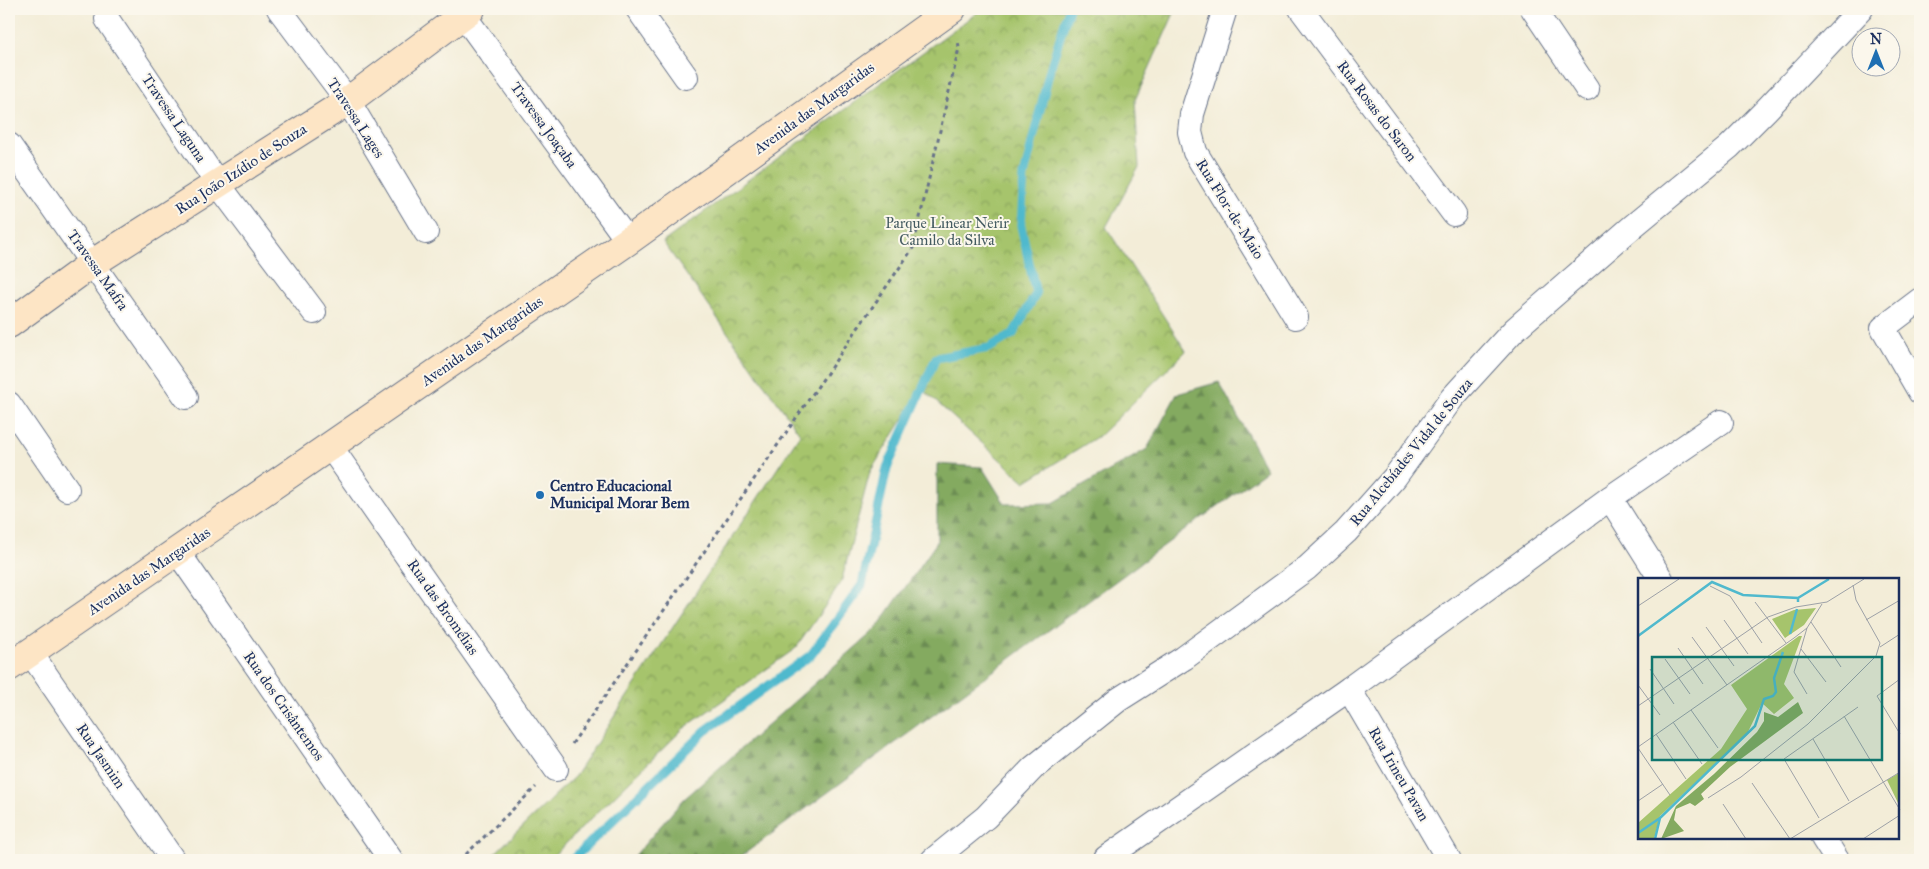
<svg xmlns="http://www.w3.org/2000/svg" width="1929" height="869" font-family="'IM FELL Great Primer',serif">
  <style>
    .forest { fill: url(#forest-firs); stroke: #506c5f }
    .park { fill: url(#park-crowns); stroke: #607a65 }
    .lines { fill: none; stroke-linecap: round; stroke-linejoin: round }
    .stream { stroke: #50b9cd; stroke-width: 9 }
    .street-casing { stroke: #677289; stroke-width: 26 }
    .secondary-casing { stroke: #677289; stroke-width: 30 }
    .path { stroke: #677289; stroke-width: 3; stroke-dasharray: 4 4; stroke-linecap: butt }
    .street { stroke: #fff; stroke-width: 24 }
    .secondary { stroke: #fde5c5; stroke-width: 28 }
    .poi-dot { fill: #1f6fb2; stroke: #fbf7ec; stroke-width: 2 }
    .labels { text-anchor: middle; stroke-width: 4; stroke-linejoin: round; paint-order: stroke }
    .street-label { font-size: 15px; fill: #1b2f5e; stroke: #fbf7ec }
    .park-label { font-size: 15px; fill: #455c62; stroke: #fbf7ec }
    .poi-label { font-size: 15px; font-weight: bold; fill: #1b2f5e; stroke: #fbf7ec; text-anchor: start }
    .inset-river { fill: none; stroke: #50b9cd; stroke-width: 2.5 }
    .inset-road { fill: none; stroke: #9da1a7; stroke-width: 1 }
    .view { fill: #0f766e; fill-opacity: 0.15; stroke: #0f766e; stroke-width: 2.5 }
    .inset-edge { fill: none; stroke: #1b2f5e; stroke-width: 2.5 }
  </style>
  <defs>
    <pattern id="forest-firs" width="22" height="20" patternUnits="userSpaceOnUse" patternTransform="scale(1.25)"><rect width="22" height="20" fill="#84aa60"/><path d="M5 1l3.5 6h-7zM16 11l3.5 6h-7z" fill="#6b8b52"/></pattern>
    <pattern id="park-crowns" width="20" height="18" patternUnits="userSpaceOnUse" patternTransform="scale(1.25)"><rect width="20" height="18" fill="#a6c46c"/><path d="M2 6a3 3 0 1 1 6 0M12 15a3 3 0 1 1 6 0" fill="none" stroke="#86a05c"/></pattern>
  </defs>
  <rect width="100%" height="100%" fill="#fbf7ec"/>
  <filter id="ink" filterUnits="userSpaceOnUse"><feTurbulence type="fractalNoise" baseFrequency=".02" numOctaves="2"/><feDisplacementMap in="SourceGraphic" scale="10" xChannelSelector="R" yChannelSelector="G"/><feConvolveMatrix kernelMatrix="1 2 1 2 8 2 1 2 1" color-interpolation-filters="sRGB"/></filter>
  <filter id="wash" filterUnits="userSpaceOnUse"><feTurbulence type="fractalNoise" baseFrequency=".0096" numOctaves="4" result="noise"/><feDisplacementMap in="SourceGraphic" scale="20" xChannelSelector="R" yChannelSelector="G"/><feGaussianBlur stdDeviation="1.12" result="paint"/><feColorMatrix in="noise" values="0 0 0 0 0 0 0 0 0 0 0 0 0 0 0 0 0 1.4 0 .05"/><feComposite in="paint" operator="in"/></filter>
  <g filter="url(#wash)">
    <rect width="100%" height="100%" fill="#f3edd8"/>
    <polygon class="forest" points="1219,382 1267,470 736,860 631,860 683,800 876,629 937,542 937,464 982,467 1005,504 1053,503 1147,449 1177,394"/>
    <polygon class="park" points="982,9 1176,9 1135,100 1139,167 1106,227 1186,351 1100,435 1025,482 922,389 870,472 841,583 796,648 683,729 549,860 488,860 575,776 800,434 663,242"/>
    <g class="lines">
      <polyline class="stream" points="572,860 705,731 811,655 862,585 887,468 936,358 989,348 1013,334 1036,294 1021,226 1024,176 1050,69 1069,9"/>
    </g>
  </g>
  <g filter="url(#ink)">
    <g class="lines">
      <g class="street-casing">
        <g id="street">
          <polyline points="279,9 348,101 426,232"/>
          <polyline points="459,9 628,241"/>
          <polyline points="638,9 686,77"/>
          <polyline points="1225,9 1192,114 1190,132 1195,152 1296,317"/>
          <polyline points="1301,9 1454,214"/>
          <polyline points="1533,9 1587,89"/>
          <polyline points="107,19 218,184 314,312"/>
          <polyline points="9,145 186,397"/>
          <polyline points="1920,300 1883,328 1920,392"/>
          <polyline points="9,404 67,489"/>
          <polyline points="330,446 556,769"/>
          <polyline points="1610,498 1661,579"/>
          <polyline points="177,551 391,860"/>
          <polyline points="30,652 173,860"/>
          <polyline points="1349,689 1449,860"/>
          <polyline points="1823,838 1837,860"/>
          <polyline points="933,860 986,817 1033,768 1118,700 1184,658 1307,568 1346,532 1395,477 1452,398 1514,330 1632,227 1729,147 1766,110 1861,9"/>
          <polyline points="1107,860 1106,858 1349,689 1610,498 1721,422"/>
        </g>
      </g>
      <g class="secondary-casing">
        <g id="secondary">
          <polyline points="9,324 93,263 348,101 471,9"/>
          <polyline points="9,667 628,241 952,9"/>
        </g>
      </g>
      <g class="path">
        <polyline points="572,744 913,248 959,48 958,39"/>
        <polyline points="460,860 536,787"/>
      </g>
      <use href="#street" class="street"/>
      <use href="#secondary" class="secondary"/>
    </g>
  </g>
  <circle class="poi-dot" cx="540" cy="495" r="5"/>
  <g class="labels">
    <g class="street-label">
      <text transform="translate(814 108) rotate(-36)" y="5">Avenida das Margaridas</text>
      <text transform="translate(1377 111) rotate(53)" y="5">Rua Rosas do Saron</text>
      <text transform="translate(174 118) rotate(56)" y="5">Travessa Laguna</text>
      <text transform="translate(356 118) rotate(57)" y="5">Travessa Lages</text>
      <text transform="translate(544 125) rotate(54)" y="5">Travessa Joaçaba</text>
      <text transform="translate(241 169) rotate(-33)" y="5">Rua João Izídio de Souza</text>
      <text transform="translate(1230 209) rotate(58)" y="5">Rua Flor-de-Maio</text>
      <text transform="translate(98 270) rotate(55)" y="5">Travessa Mafra</text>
      <text transform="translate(482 341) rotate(-35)" y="5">Avenida das Margaridas</text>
      <text transform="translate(1411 452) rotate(-51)" y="5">Rua Alcebíades Vidal de Souza</text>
      <text transform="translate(149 571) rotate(-34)" y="5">Avenida das Margaridas</text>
      <text transform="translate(443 607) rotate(55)" y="5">Rua das Bromélias</text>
      <text transform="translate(284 706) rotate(55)" y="5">Rua dos Crisântemos</text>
      <text transform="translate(101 756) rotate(56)" y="5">Rua Jasmim</text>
      <text transform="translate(1399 774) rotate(60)" y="5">Rua Irineu Pavan</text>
    </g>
    <g class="park-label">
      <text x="947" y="228">Parque Linear Nerir<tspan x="947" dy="17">Camilo da Silva</tspan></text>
    </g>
    <g class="poi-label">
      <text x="550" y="491">Centro Educacional<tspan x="550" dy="17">Municipal Morar Bem</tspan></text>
    </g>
  </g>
  <g transform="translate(1638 578)">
    <rect width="261" height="261" fill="#f3edd8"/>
    <path d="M160 124 165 135 92 189 63 216 66 221 57 228 52 225 38 231 36 242 46 253 23 261 38 228 76 196 119 154 126 143V134L140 139Z" fill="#84aa60"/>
    <path d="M178 30 166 47 147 60 134 41 156 32ZM161 58H164L146 106 156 120 136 136 124 125 109 156 22 238 16 261H0V245L83 171 109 131 93 107ZM261 195V227L249 202Z" fill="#a6c46c"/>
    <path class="inset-river" d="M160 20 191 1M152 56 159 31M0 58 74 4 105 17 160 20V24M0 255 22 240M17 261 22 240 117 148 126 121 135 118 138 114 136 100 145 74"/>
    <path class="inset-road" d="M72 8 92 18 124 65M117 24 148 65M0 28 41 1M86 42 110 76M228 42 262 22M173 44 203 89M68 49 96 88M54 59 89 107M242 69 262 56M40 70 65 106M163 71 188 104M27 81 52 116M12 91 36 126M262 101 239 118 262 156M0 107 22 137M169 116 156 94 169 50M0 128 130 39 158 29 189 24 226 1M53 132 80 170M206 138 262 232M35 144 64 186M18 156 48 201M175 161 211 223M0 169 156 60 169 50 184 26M0 170 32 217M114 205 152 261M70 220 103 199 170 146 238 78 242 65 218 22 215 7M0 223 25 206M85 226 108 261M181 240 146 181 220 129M152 261 262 194M225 261 262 237"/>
    <path class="view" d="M14 79H244V182H14Z"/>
    <rect width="261" height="261" class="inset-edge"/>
  </g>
  <rect width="1929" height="869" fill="none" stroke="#fbf7ec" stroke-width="30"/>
  <g transform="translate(1876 52)"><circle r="24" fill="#fbf7ec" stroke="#a1a7b3"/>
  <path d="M0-4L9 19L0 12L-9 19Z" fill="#1f6fb2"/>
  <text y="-8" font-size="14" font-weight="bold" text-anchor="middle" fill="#1b2f5e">N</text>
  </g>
</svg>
